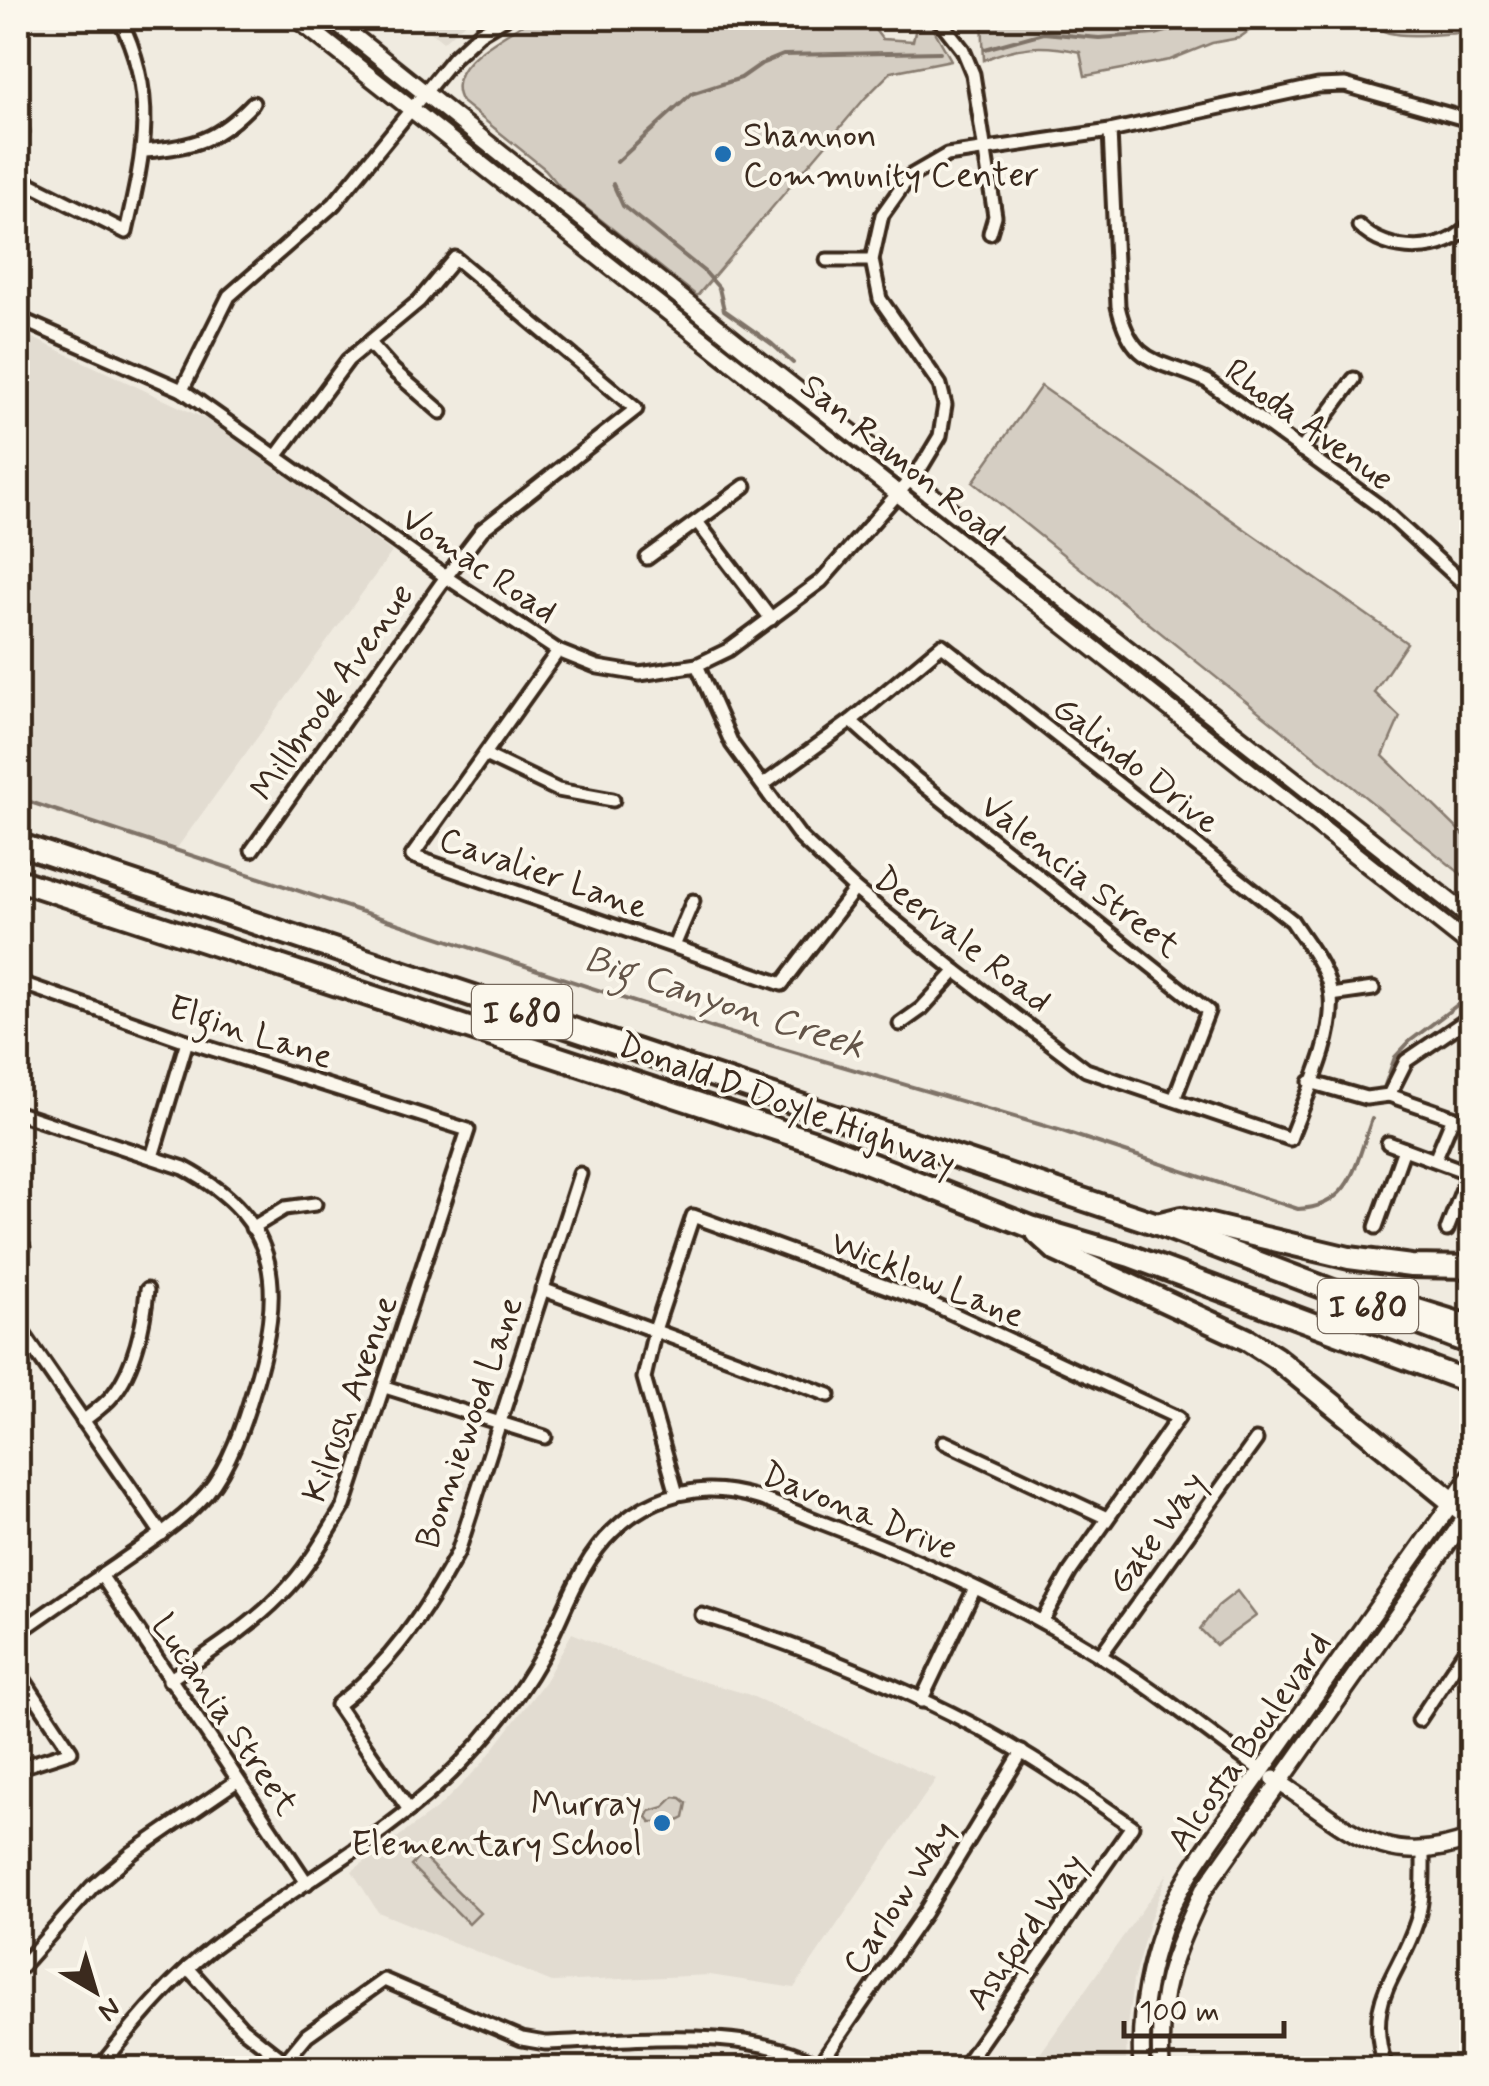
<svg xmlns="http://www.w3.org/2000/svg" width="1489" height="2086" font-family="Mynerve,sans-serif">
  <style>
    .built { fill: #e2dcd1 }
    .green { fill: #d5cec3; stroke: #887c70; stroke-width: 2.5 }
    .lines { fill: none; stroke-linecap: round; stroke-linejoin: round }
    .stream { stroke: #7f7367; stroke-width: 4 }
    .street-casing { stroke: #3b2a1e; stroke-width: 19 }
    .secondary-casing { stroke: #3b2a1e; stroke-width: 22 }
    .highway-casing { stroke: #3b2a1e; stroke-width: 28 }
    .street { stroke: #fbf7ec; stroke-width: 11 }
    .secondary { stroke: #fbf7ec; stroke-width: 15 }
    .highway { stroke: #fbf7ec; stroke-width: 20 }
    .poi-dot { fill: #1f6fb2; stroke: #fbf7ec; stroke-width: 4 }
    .labels { text-anchor: middle; stroke-width: 8; stroke-linejoin: round; paint-order: stroke }
    .shield { fill: #fbf7ec; stroke: #75685c; stroke-width: 2.5 }
    .shield-label { font-size: 32px; font-weight: bold; fill: #3b2a1e }
    .poi-label { font-size: 35px; fill: #3b2a1e; stroke: #fbf7ec; text-anchor: start }
    .street-label { font-size: 35px; fill: #3b2a1e; stroke: #fbf7ec }
    .water-label { font-size: 38px; font-style: italic; fill: #635448; stroke: #fbf7ec }
  </style>
  <rect width="100%" height="100%" fill="#f0ebe0"/>
  <filter id="ink" filterUnits="userSpaceOnUse"><feTurbulence type="fractalNoise" baseFrequency=".01" numOctaves="2"/><feDisplacementMap in="SourceGraphic" scale="20" xChannelSelector="R" yChannelSelector="G"/><feConvolveMatrix kernelMatrix="1 2 1 2 8 2 1 2 1" color-interpolation-filters="sRGB"/></filter>
  <g filter="url(#ink)">
    <g class="built">
      <polygon points="413,18 470,18 443,42"/>
      <polygon points="18,331 216,424 392,552 177,848 18,797"/>
      <polygon points="572,1633 659,1669 747,1694 936,1779 794,1988 710,1975 552,1982 378,1912 352,1871 439,1807 481,1765 545,1681"/>
      <polygon points="1168,1873 1149,1922 1133,1981 1127,2027 1126,2068 1030,2068"/>
    </g>
    <g class="green">
      <path d="M532 18H866L882 39 913 41 916 27 929 21 951 60 891 72 866 97 697 296 562 189 545 169 462 102C440 64 506 36 532 18Z"/>
      <path d="M988 18H1266L1239 38 1212 43 1170 60 1085 76 1080 52C1044 44 1017 45 984 60L982 20Z"/>
      <path d="M1361 18H1471V43L1460 33C1426 34 1388 43 1361 18Z"/>
      <polygon points="1041,386 1407,643 1374,692 1400,717 1383,756 1471,842 1471,882 973,482"/>
      <polygon points="1237,1591 1256,1616 1216,1645 1200,1629 1218,1606"/>
      <polygon points="674,1797 681,1798 687,1803 684,1818 676,1822 651,1822 647,1817 650,1811 664,1807"/>
      <polygon points="421,1855 480,1913 469,1924 411,1866"/>
    </g>
    <g class="lines">
      <g class="stream">
        <polyline points="1400,18 1472,25"/>
        <polyline points="985,49 1043,33 1099,38 1155,34 1217,18"/>
        <polyline points="617,162 691,94 741,78 761,64 783,55 940,52"/>
        <polyline points="613,184 623,206 706,273 719,288 724,310 772,344 793,363"/>
        <path d="M18 798 716 1029 1062 1131 1298 1209C1353 1207 1356 1161 1372 1119"/>
        <polyline points="1384,1088 1395,1057 1410,1041 1469,996"/>
      </g>
      <g class="street-casing">
        <g id="street">
          <polyline points="938,18 963,50 973,74 995,216 990,233"/>
          <polyline points="18,101 22,132 18,148"/>
          <path d="M1110 131 1118 306C1132 367 1159 359 1207 381L1379 506 1472 591"/>
          <path d="M145 151C194 147 218 140 253 103"/>
          <path d="M18 178 126 232C144 153 158 94 119 18"/>
          <path d="M1359 226C1387 255 1447 256 1472 222"/>
          <polyline points="827,260 872,260"/>
          <polyline points="18,318 182,390 446,577 558,651 598,667 640,674 697,665 728,650 821,581 922,466 940,436 945,405 940,385 880,299 872,260 882,215 909,177 947,155 1110,131 1318,86 1345,85 1472,121"/>
          <polyline points="369,343 394,371 441,412"/>
          <polyline points="182,390 229,296 334,204 454,57 480,33 505,18"/>
          <polyline points="1301,450 1354,379"/>
          <polyline points="698,523 771,619"/>
          <polyline points="647,558 745,486"/>
          <polyline points="558,651 412,856 782,984 855,889"/>
          <path d="M697 665 732 744 801 838 855 889 956 971 1086 1070 1290 1139C1305 1098 1335 1040 1331 997 1329 969 1306 943 1292 921L942 645 851 721 763 785"/>
          <polyline points="851,721 916,779 1208,1011 1175,1097"/>
          <polyline points="485,755 558,790 613,800"/>
          <polyline points="252,850 446,577 482,530 636,409 455,258 419,301 348,360 278,454"/>
          <polyline points="674,946 693,901"/>
          <path d="M18 982 187 1041 468 1130 344 1506C325 1537 307 1570 281 1595 248 1629 208 1653 169 1680"/>
          <polyline points="1331,995 1373,989"/>
          <polyline points="900,1024 921,1009 956,971"/>
          <polyline points="1310,1082 1366,1098 1389,1095 1406,1061 1472,1016"/>
          <polyline points="1389,1095 1472,1124"/>
          <path d="M18 1113 184 1168C285 1222 283 1292 254 1389 244 1423 230 1465 207 1493 182 1522 149 1542 118 1564 84 1587 51 1610 18 1633"/>
          <polyline points="1388,1143 1472,1174"/>
          <polyline points="152,1157 187,1041"/>
          <polyline points="1435,1160 1453,1117"/>
          <polyline points="1376,1227 1404,1149"/>
          <polyline points="252,1228 285,1208 315,1204"/>
          <polyline points="1447,1230 1469,1173"/>
          <polyline points="18,1252 23,1247"/>
          <polyline points="542,1289 829,1395"/>
          <polyline points="18,1326 162,1534"/>
          <polyline points="385,1387 545,1437"/>
          <path d="M83 1421C93 1413 105 1405 113 1395 135 1368 144 1323 147 1290"/>
          <polyline points="944,1442 1107,1518"/>
          <polyline points="677,1494 644,1378 655,1330 693,1216 928,1302 1178,1418 1070,1572 1042,1621"/>
          <polyline points="101,1575 307,1883"/>
          <path d="M702 1615C807 1648 930 1696 1024 1754 1061 1776 1096 1802 1132 1826L963 2068"/>
          <polyline points="1100,1656 1256,1440"/>
          <polyline points="18,1671 71,1751 18,1768"/>
          <polyline points="921,1701 974,1590"/>
          <polyline points="1419,1720 1472,1640"/>
          <path d="M409 1810 337 1705C391 1664 426 1611 458 1552L580 1174"/>
          <polyline points="188,1968 242,2028 293,2068"/>
          <polyline points="18,1970 92,1887 132,1853 237,1781"/>
          <path d="M284 2063 307 2035 384 1980 522 2039 545 2043C628 2041 751 2023 824 2068"/>
          <path d="M99 2068C134 2025 168 1982 212 1948 295 1885 388 1838 461 1763 492 1731 520 1694 542 1655 565 1613 578 1564 613 1531 638 1506 673 1491 708 1490 747 1489 787 1509 823 1523 916 1558 1011 1601 1096 1653 1154 1688 1207 1732 1262 1771"/>
          <polyline points="817,2068 925,1912 1022,1752"/>
          <path d="M1386 2068C1363 1998 1398 1980 1417 1921 1424 1897 1423 1875 1423 1851"/>
        </g>
      </g>
      <g class="secondary-casing">
        <g id="secondary">
          <polyline points="296,18 1472,947"/>
          <polyline points="331,18 754,356 1472,919"/>
          <path d="M1274 1779C1345 1824 1381 1874 1472 1838"/>
          <path d="M1142 2068C1139 2021 1147 1972 1163 1927 1182 1875 1233 1812 1265 1766 1334 1669 1403 1572 1472 1474"/>
          <path d="M1161 2068C1157 1990 1171 1960 1203 1891L1472 1509"/>
        </g>
      </g>
      <g class="highway-casing">
        <g id="highway">
          <polyline points="18,844 1157,1224 1472,1344"/>
          <polyline points="18,880 815,1142 1031,1227 1130,1256 1472,1383"/>
          <polyline points="1157,1224 1181,1218 1349,1258 1411,1266 1472,1267"/>
          <polyline points="1037,1233 1057,1251 1248,1340 1276,1358 1472,1518"/>
          <polyline points="1411,1308 1472,1327"/>
        </g>
      </g>
      <use href="#street" class="street"/>
      <use href="#secondary" class="secondary"/>
      <use href="#highway" class="highway"/>
    </g>
  </g>
  <g class="poi-dot">
    <circle cx="723" cy="154" r="10"/>
    <circle cx="662" cy="1823" r="10"/>
  </g>
  <g class="labels">
    <g class="shield">
      <rect x="472" y="985" width="100" height="54" rx="8"/>
      <rect x="1318" y="1279" width="100" height="54" rx="8"/>
    </g>
    <g class="shield-label">
      <text x="522" y="1023">I 680</text>
      <text x="1368" y="1317">I 680</text>
    </g>
    <g class="poi-label">
      <text x="743" y="146">Shannon<tspan x="743" dy="40">Community Center</tspan></text>
      <text x="642" y="1815" text-anchor="end">Murray<tspan x="642" dy="40">Elementary School</tspan></text>
    </g>
    <g class="street-label">
      <text transform="translate(1310 424) rotate(36)" y="12">Rhoda Avenue</text>
      <text transform="translate(903 459) rotate(39)" y="12">San Ramon Road</text>
      <text transform="translate(480 564) rotate(34)" y="12">Vomac Road</text>
      <text transform="translate(331 691) rotate(-55)" y="12">Millbrook Avenue</text>
      <text transform="translate(1137 764) rotate(38)" y="12">Galindo Drive</text>
      <text transform="translate(544 872) rotate(19)" y="12">Cavalier Lane</text>
      <text transform="translate(1081 875) rotate(38)" y="12">Valencia Street</text>
      <text transform="translate(963 939) rotate(38)" y="12">Deervale Road</text>
      <text transform="translate(251 1031) rotate(18)" y="12">Elgin Lane</text>
      <text transform="translate(787 1103) rotate(20)" y="12">Donald D Doyle Highway</text>
      <text transform="translate(928 1278) rotate(22)" y="12">Wicklow Lane</text>
      <text transform="translate(349 1398) rotate(-70)" y="12">Kilrush Avenue</text>
      <text transform="translate(468 1422) rotate(-71)" y="12">Bonniewood Lane</text>
      <text transform="translate(860 1510) rotate(22)" y="12">Davona Drive</text>
      <text transform="translate(1156 1532) rotate(-54)" y="12">Gate Way</text>
      <text transform="translate(226 1714) rotate(56)" y="12">Lucania Street</text>
      <text transform="translate(1248 1741) rotate(-55)" y="12">Alcosta Boulevard</text>
      <text transform="translate(898 1897) rotate(-57)" y="12">Carlow Way</text>
      <text transform="translate(1025 1931) rotate(-55)" y="12">Ashford Way</text>
    </g>
    <g class="water-label">
      <text transform="translate(725 1001) rotate(18)" y="13">Big Canyon Creek</text>
    </g>
  </g>
  <rect width="1489" height="2086" fill="none" stroke="#fbf7ec" stroke-width="60"/>
  <rect x="30" y="30" width="1429" height="2026" fill="none" stroke="#3b2a1e" stroke-width="4" filter="url(#ink)"/>
  <g transform="translate(95 1991) rotate(142)" stroke="#fbf7ec" stroke-width="8" paint-order="stroke">
  <path d="M0-8L18 38L0 25L-18 38Z" fill="#3b2a1e"/>
  <text y="-15" font-size="28" font-weight="bold" text-anchor="middle" fill="#3b2a1e">N</text>
  </g>
  <path d="M1124 2021v15h160v-15" fill="none" stroke="#3b2a1e" stroke-width="5"/>
  <text x="1139" y="2021" font-size="30" fill="#3b2a1e" stroke="#fbf7ec" stroke-width="8" paint-order="stroke">100 m</text>
</svg>
